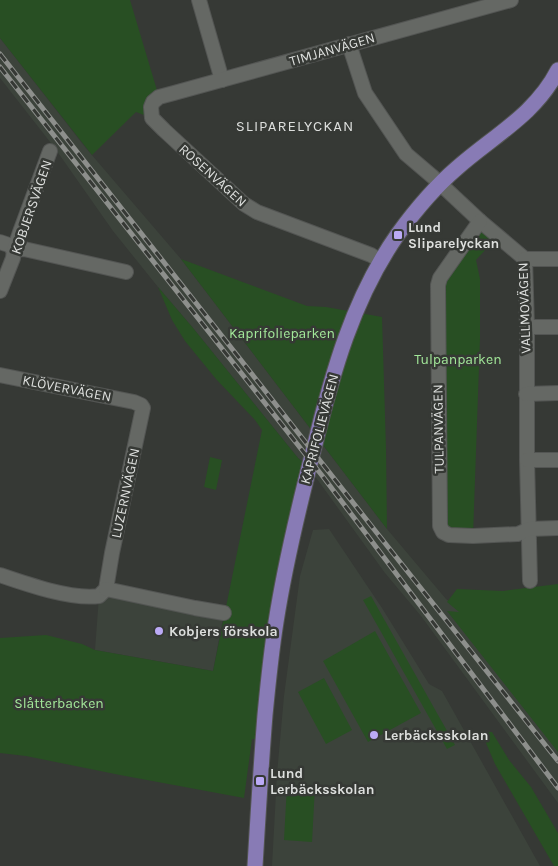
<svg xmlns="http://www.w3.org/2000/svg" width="558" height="866" font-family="Karla,sans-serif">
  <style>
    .built { fill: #3c433b }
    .green { fill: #284f23 }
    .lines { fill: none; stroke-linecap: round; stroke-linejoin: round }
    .minor-casing { stroke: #535553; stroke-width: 16 }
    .major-casing { stroke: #535553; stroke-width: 17 }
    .minor { stroke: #656864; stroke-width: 14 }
    .major { stroke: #887bb5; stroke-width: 15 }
    .rail-casing { stroke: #8d8f8c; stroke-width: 5 }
    .rail { stroke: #363935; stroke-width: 3; stroke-dasharray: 9; stroke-linecap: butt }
    .poi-dot { fill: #bbaaf6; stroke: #363935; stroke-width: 2 }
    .labels { text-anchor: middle; stroke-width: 5; stroke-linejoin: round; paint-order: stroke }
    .street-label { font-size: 14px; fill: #dddfdd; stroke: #363935 }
    .poi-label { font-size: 14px; font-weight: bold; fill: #dddfdd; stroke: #363935; text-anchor: start }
    .park-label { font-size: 14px; fill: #a2e799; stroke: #363935 }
    .neighbourhood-label { font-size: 15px; letter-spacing: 1px; fill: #dddfdd; stroke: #363935 }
  </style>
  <rect width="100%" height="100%" fill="#363935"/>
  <g class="built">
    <polygon points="0,38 85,147 181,259 387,529 446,599 470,618 558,727 558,803 421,616 385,573 309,468 298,458 193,328 158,287 113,231 54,147 0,78"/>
    <polygon points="329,529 382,608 429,684 442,691 540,866 272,866 277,774 284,696 300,576 313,530"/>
    <polygon points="106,589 224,613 213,671 95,650 99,596"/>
  </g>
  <g class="green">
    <polygon points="0,0 130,0 159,97 152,118 136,112 92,155 0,38"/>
    <polygon points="480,221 498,236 476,260 480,279 480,338 473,536 443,532 437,293"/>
    <polygon points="181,259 307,306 326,307 382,317 386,449 387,529"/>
    <polygon points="158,287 193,328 298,458 309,468 263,740 252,739 244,798 120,775 26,756 0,753 0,638 46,635 82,644 95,650 213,671 262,430 255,420 216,379 185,341 172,320"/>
    <polygon points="210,457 222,460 216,490 204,487"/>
    <polygon points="558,584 558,752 447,611 459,612 447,602 457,589 503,591"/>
    <polygon points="371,596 455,745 447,749 363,600"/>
    <polygon points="375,631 421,713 368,742 323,661"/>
    <polygon points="324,678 352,730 326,744 298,692"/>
    <polygon points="486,732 492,732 509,760 531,787 558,833 558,866 554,866 495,764 483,736"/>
    <polygon points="287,785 315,786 312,842 284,840"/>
  </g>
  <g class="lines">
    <g class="minor-casing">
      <g id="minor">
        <polyline points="199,0 222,80"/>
        <polyline points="349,44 365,93 406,154 433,177 480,221 525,259 527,327 527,460 530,581"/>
        <polyline points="480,221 440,278 438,285 440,526 443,532 449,535 473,536 518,534 529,529 558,528"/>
        <polyline points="0,242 9,245 14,250 24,249 126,272"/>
        <polyline points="525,259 558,259"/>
        <polyline points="381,261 371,255 257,212 244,204 164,130 152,118 151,107 153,102 159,97 174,93 511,0"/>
        <polyline points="0,291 13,258 14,250 20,232 50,151"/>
        <polyline points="527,327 558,327"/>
        <path d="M0 375 134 402 141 405 143 408 112 553 106 589 99 596C72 600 26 584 0 575"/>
        <polyline points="526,394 558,393"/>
        <polyline points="527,460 558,460"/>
        <polyline points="106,589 195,608 224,613"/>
      </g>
    </g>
    <g class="major-casing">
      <path id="major" d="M255 866C258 816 261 765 265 715 268 684 271 653 276 622 285 564 299 506 314 448 332 374 353 298 398 234 414 212 436 186 457 168 493 136 535 115 558 70"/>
    </g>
    <use href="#minor" class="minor"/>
    <use href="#major" class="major"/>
    <g class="rail-casing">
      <g id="rail">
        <polyline points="0,54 373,528 558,761"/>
        <polyline points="0,67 324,478 558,788"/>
      </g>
    </g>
    <use href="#rail" class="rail"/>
  </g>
  <g class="poi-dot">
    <rect x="393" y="230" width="10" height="10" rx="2.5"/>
    <circle cx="159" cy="631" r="5"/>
    <circle cx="374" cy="735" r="5"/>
    <rect x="255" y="776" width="10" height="10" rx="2.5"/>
  </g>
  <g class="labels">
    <g class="street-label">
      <text transform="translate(332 49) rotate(-16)" y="5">TIMJANVÄGEN</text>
      <text transform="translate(213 175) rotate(42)" y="5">ROSENVÄGEN</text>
      <text transform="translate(31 207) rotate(-71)" y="5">KOBJERSVÄGEN</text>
      <text transform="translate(524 308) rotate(-92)" y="5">VALLMOVÄGEN</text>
      <text transform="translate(67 388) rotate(11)" y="5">KLÖVERVÄGEN</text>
      <text transform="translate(319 429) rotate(-75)" y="5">KAPRIFOLIEVÄGEN</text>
      <text transform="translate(438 429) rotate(-91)" y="5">TULPANVÄGEN</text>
      <text transform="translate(125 493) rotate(-78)" y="5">LUZERNVÄGEN</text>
    </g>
    <g class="poi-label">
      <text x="408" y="232">Lund<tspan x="408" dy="16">Sliparelyckan</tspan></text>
      <text x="169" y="636">Kobjers förskola</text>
      <text x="384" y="740">Lerbäcksskolan</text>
      <text x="270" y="778">Lund<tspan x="270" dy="16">Lerbäcksskolan</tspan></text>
    </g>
    <g class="park-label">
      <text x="282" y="338">Kaprifolieparken</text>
      <text x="458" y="364">Tulpanparken</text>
      <text x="59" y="708">Slåtterbacken</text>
    </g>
    <g class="neighbourhood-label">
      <text x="295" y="131">SLIPARELYCKAN</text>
    </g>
  </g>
</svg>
